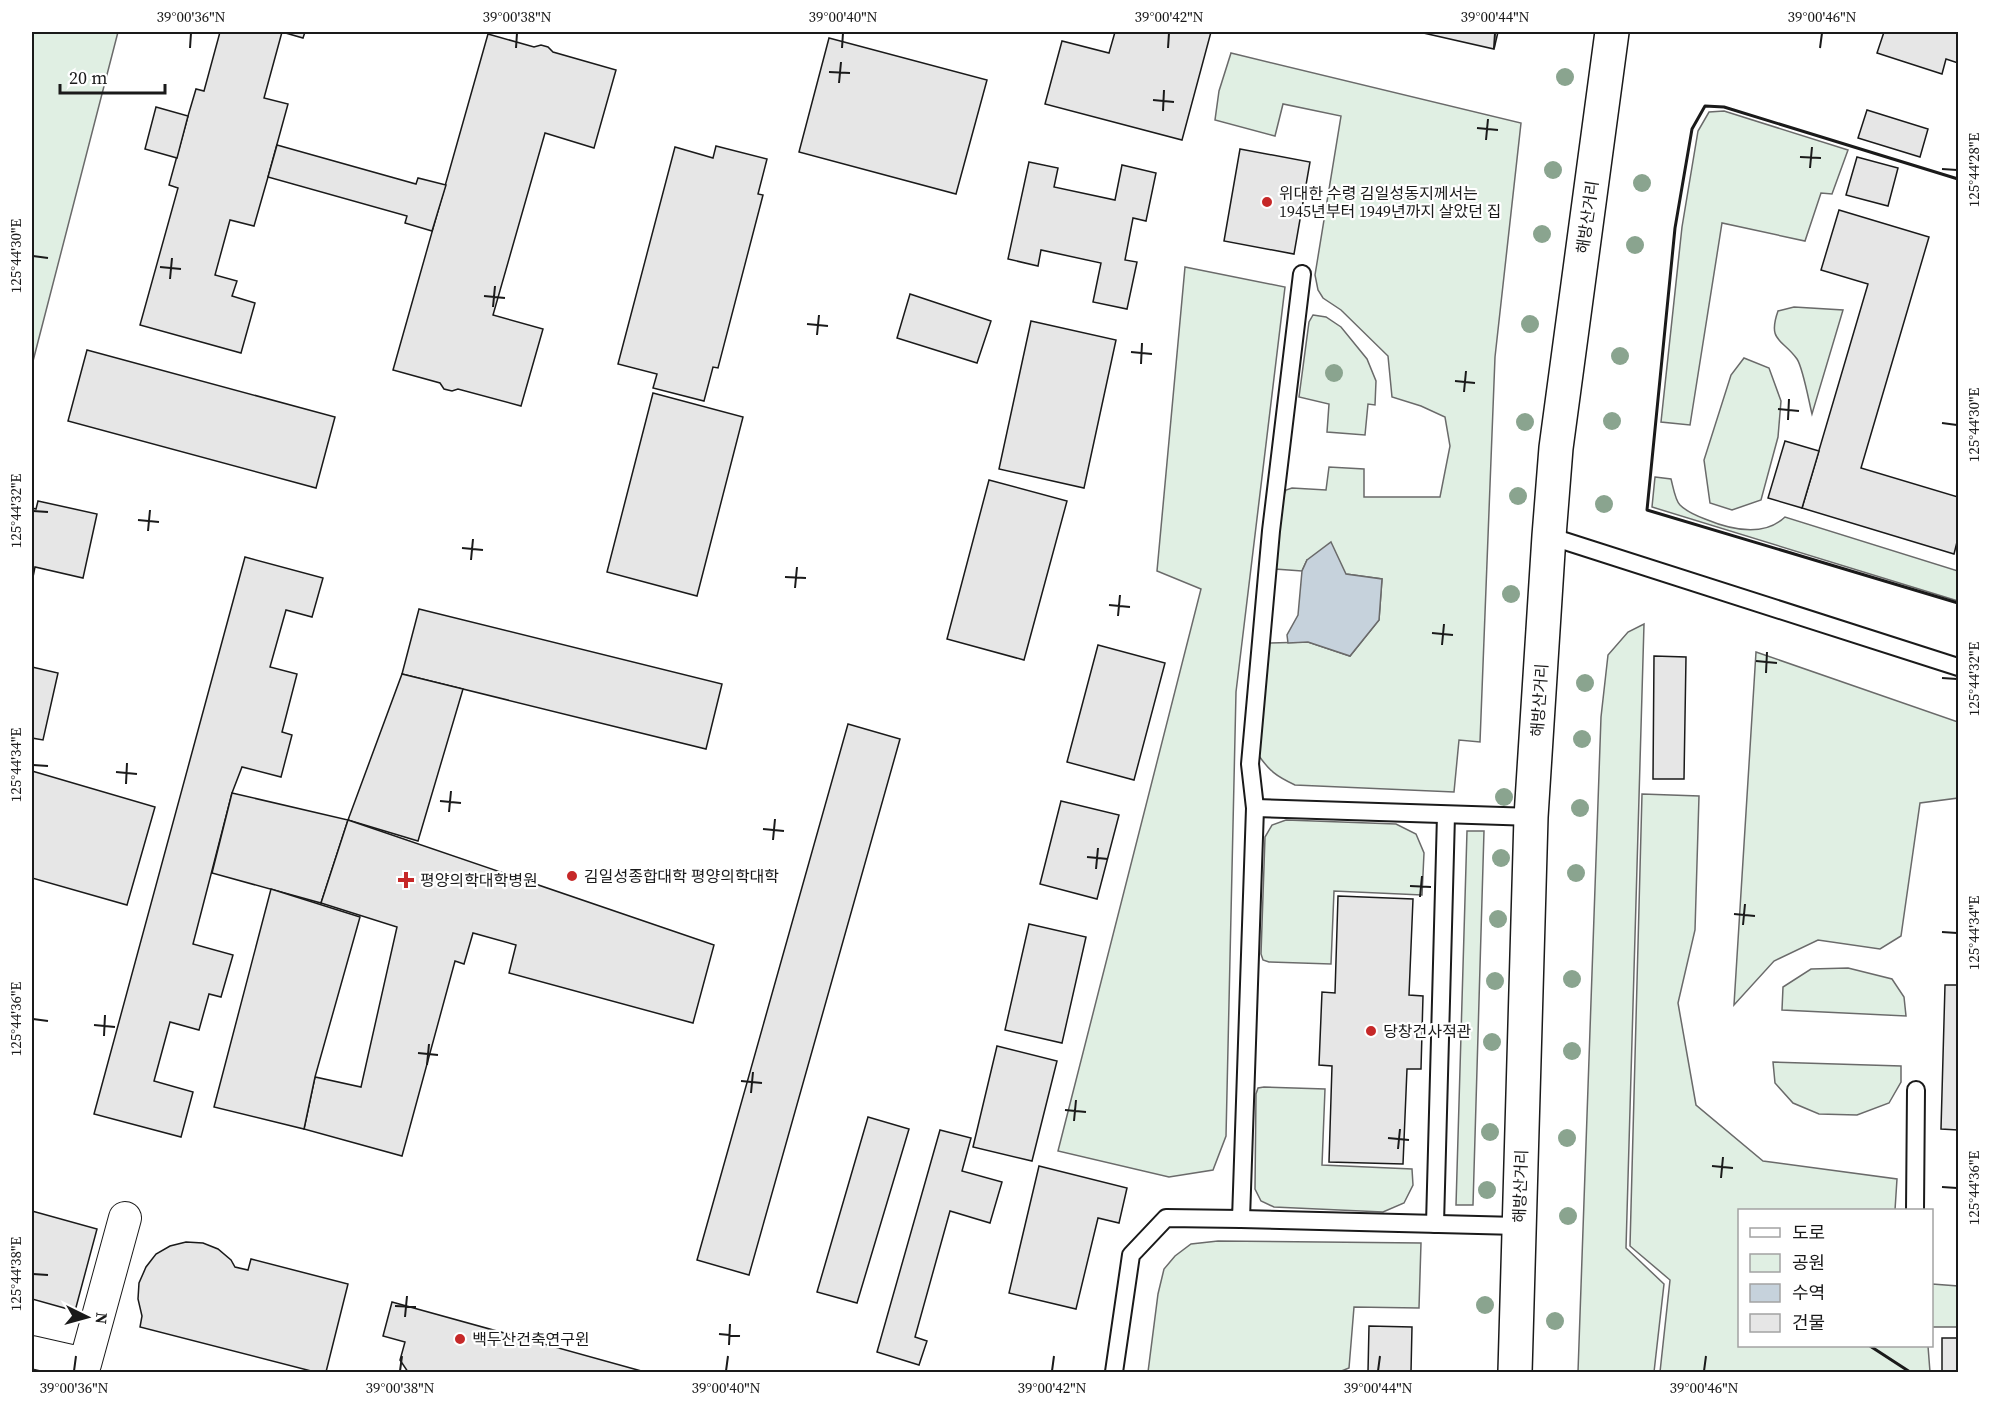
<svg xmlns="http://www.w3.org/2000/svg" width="1990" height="1404" font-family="'Source Serif 4','Noto Sans KR',serif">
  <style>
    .green { fill: #e0efe3; stroke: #6a6a6a; stroke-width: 1.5 }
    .water { fill: #c6d2dc; stroke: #6a6a6a; stroke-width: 1.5 }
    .building { fill: #e6e6e6; stroke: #1a1a1a; stroke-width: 1.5 }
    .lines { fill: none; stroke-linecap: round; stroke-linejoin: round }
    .service-casing { stroke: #1a1a1a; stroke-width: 20 }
    .minor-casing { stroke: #1a1a1a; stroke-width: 34 }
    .secondary-casing { stroke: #1a1a1a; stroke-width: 36 }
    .service { stroke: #fff; stroke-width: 16 }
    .minor { stroke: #fff; stroke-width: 32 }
    .secondary { stroke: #fff; stroke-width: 33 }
    .wall { stroke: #1a1a1a; stroke-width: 3 }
    .tree { fill: #8aa48f }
    .ticks { fill: none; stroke: #1a1a1a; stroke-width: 2 }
    .poi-dot { fill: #c62828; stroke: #fff; stroke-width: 2 }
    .labels { text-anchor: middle; stroke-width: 4.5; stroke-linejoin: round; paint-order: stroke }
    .poi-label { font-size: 16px; fill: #1a1a1a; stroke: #fff; text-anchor: start }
    .street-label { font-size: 16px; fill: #1a1a1a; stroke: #fff }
    .neatline { fill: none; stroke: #1a1a1a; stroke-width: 2 }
    .ticks-label { font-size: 15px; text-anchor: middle; fill: #1a1a1a }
  </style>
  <rect width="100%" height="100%" fill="#fff"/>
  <g class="green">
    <polygon points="32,32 118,32 32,365"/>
    <path d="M1231 53 1521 123 1495 357 1480 742 1459 740 1454 792 1295 785C1276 776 1269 771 1257 753L1267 643 1308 642 1350 656 1379 620 1382 579 1346 574 1307 560 1302 571 1275 569 1282 499 1286 490 1292 488 1326 490 1329 467 1364 469V497H1440L1450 446 1445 417 1421 406 1392 397 1388 356 1341 310 1323 298 1318 290 1315 275 1341 116 1283 104 1275 136 1215 120 1219 91Z"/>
    <polygon points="1724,111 1848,150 1832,194 1821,193 1805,241 1722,223 1690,425 1661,422 1682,227 1698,131 1709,112"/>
    <polygon points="1185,267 1285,287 1236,692 1226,1136 1213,1170 1169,1177 1058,1151 1201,589 1157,571"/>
    <path d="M1794 307 1843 310 1812 414C1809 402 1803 368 1797 359 1783 339 1767 342 1778 311Z"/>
    <polygon points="1313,315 1326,317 1341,327 1367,359 1376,381 1375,405 1368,404 1365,435 1327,432 1329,404 1299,397 1309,322"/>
    <polygon points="1744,358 1769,368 1781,401 1778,437 1761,500 1732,510 1710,503 1704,460 1731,375"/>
    <path d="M1655 477 1671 479C1673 486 1675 500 1680 505 1686 511 1697 516 1705 519 1729 529 1763 538 1785 517L1958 571V601L1652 507Z"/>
    <polygon points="1644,624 1626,1248 1664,1284 1654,1372 1578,1372 1601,717 1608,655 1628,632"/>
    <polygon points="1756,652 1958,722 1958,798 1920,803 1901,936 1880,949 1818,940 1774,961 1734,1005"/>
    <polygon points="1642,794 1699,796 1695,930 1678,1003 1696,1105 1763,1161 1897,1179 1895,1210 1740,1210 1740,1346 1928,1346 1930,1372 1660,1372 1670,1280 1630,1246"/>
    <polygon points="1286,820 1396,824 1416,834 1424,853 1422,895 1334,891 1331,964 1269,962 1263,960 1261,954 1265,837 1272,825"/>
    <polygon points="1467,831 1484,831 1473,1205 1456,1205"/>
    <polygon points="1848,968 1892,979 1904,997 1906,1016 1782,1010 1783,987 1811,969"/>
    <polygon points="1773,1062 1901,1066 1901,1082 1889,1103 1857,1115 1819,1114 1793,1103 1775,1083"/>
    <polygon points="1264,1087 1325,1089 1322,1165 1412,1169 1413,1185 1404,1203 1383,1212 1274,1207 1261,1201 1255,1189 1256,1094 1258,1088"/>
    <polygon points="1218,1241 1421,1243 1419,1308 1354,1307 1349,1368 1339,1372 1148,1372 1158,1294 1164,1269 1175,1256 1191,1244"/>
    <polygon points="1932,1284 1958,1286 1958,1327 1932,1327"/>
  </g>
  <polygon class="water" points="1331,542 1346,574 1382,579 1379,620 1350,656 1308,642 1288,643 1287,635 1298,615 1302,571 1307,560"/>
  <g class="building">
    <polygon points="220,32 305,32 303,38 282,32 264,98 288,104 268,177 254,226 230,220 215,275 237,281 232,296 255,303 241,353 140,325 178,188 169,185 188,116 196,89 204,91"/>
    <polygon points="1115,32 1211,32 1182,140 1045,104 1062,41 1109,53"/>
    <polygon points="1419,32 1498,32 1494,49"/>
    <polygon points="1884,32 1958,32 1958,63 1946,59 1942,74 1877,53"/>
    <polygon points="488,34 534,47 541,45 548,47 553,52 616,70 594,148 545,133 493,315 543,329 521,406 458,389 452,391 444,389 440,383 393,370"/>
    <polygon points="829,38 987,80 956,194 799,152"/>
    <polygon points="156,107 188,116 177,158 145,149"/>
    <polygon points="1867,110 1928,129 1920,157 1858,138"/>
    <polygon points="277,145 416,184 418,178 446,185 432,231 405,223 407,216 268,177"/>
    <polygon points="716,146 767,159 758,194 763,195 718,368 713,367 704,401 653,388 657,374 618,364 675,147 713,158"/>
    <polygon points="1240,149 1310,162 1294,254 1224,241"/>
    <polygon points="1857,157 1898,168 1888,206 1846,195"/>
    <polygon points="1029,162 1058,168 1054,187 1115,200 1122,165 1156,173 1146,221 1133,218 1125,260 1137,262 1127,309 1093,302 1101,263 1041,250 1038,266 1008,259"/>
    <polygon points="1839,210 1929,237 1861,468 1958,497 1958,538 1954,554 1802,508 1868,284 1821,270"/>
    <polygon points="910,294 991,321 977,363 897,338"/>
    <polygon points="1031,321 1116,340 1084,488 999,469"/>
    <polygon points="87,350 335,417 316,488 68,421"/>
    <polygon points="653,393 743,417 697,596 607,572"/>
    <polygon points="1785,441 1819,451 1802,508 1768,498"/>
    <polygon points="989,480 1067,501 1024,660 947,639"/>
    <polygon points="38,501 97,514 83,578 35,567 32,582 32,508 36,509"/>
    <polygon points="245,557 323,578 312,617 286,610 270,667 297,674 282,732 292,735 281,777 242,767 232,793 193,944 233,955 221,997 209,994 199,1030 170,1022 154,1081 193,1092 181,1137 94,1114"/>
    <polygon points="419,609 722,684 706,749 402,674"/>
    <polygon points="1098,645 1165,663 1134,780 1067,762"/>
    <polygon points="1654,656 1686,657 1684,779 1653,779"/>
    <polygon points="32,667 58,673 43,740 32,738"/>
    <polygon points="402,674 463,689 418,841 348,820"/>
    <polygon points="848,724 900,739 749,1275 697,1260"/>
    <polygon points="32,771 155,807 127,905 32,878"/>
    <polygon points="232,793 348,820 321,903 212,873"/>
    <polygon points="1061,801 1119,815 1097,899 1040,884"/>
    <polygon points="348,820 714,945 693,1023 509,973 516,945 473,933 464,964 455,961 402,1156 304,1129 315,1077 361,1087 397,927 321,903"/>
    <polygon points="271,889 360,917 315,1077 304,1129 214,1107"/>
    <polygon points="1338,896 1413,899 1409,995 1423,996 1421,1069 1407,1069 1403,1164 1329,1162 1332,1066 1319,1065 1322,992 1335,993"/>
    <polygon points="1029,924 1086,937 1062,1043 1005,1030"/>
    <polygon points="1945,985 1958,985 1958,1130 1941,1129"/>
    <polygon points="997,1046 1057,1061 1032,1161 973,1147"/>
    <polygon points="868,1117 909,1129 857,1303 817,1292"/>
    <polygon points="940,1130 971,1138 962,1171 1002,1182 990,1223 950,1211 915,1337 927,1341 919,1365 877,1352"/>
    <polygon points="1039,1166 1127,1188 1119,1223 1098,1218 1076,1309 1009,1293"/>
    <polygon points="32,1211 97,1229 75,1311 32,1299"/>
    <polygon points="186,1242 203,1243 218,1249 231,1260 235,1267 248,1270 251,1259 348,1284 326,1372 315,1372 140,1327 142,1316 138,1299 139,1283 146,1267 156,1254 170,1246"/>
    <polygon points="392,1302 645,1372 408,1372 400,1360 405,1342 383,1336"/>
    <polygon points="1369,1326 1412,1327 1411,1372 1368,1372"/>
    <rect x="1942" y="1338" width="16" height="34"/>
  </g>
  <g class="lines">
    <g class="service-casing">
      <g id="service">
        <polyline points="1549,536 1958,667"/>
        <polyline points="1255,808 1531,817"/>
        <polyline points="1915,1210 1916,1090"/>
        <polyline points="1241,1219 1518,1226"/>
        <polyline points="1435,1224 1446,815"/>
        <polyline points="1114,1372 1131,1255 1166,1218 1241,1219 1255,808 1250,764 1271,531 1302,274"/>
      </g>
    </g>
    <g class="minor-casing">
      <polyline id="minor" points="32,1352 85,1364 125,1218"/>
    </g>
    <g class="secondary-casing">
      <polyline id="secondary" points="1515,1372 1531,817 1549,536 1556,448 1612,32"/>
    </g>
    <use href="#service" class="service"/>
    <use href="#minor" class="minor"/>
    <use href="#secondary" class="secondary"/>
    <g class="wall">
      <polyline points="1958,179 1724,107 1705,106 1692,129 1675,228 1647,510 1958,603"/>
      <polyline points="1870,1346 1910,1372"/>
    </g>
  </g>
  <g class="tree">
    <circle cx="1565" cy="77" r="9"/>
    <circle cx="1553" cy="170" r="9"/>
    <circle cx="1642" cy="183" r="9"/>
    <circle cx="1542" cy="234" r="9"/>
    <circle cx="1635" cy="245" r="9"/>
    <circle cx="1530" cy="324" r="9"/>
    <circle cx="1620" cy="356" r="9"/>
    <circle cx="1334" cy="373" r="9"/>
    <circle cx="1612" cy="421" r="9"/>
    <circle cx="1525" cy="422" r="9"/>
    <circle cx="1518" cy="496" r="9"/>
    <circle cx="1604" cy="504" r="9"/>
    <circle cx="1511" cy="594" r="9"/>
    <circle cx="1585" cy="683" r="9"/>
    <circle cx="1582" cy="739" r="9"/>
    <circle cx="1504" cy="797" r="9"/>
    <circle cx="1580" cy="808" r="9"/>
    <circle cx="1501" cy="858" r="9"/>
    <circle cx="1576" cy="873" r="9"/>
    <circle cx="1498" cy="919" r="9"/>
    <circle cx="1572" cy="979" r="9"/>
    <circle cx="1495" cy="981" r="9"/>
    <circle cx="1492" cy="1042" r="9"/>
    <circle cx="1572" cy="1051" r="9"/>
    <circle cx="1490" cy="1132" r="9"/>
    <circle cx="1567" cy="1138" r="9"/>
    <circle cx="1487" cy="1190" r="9"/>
    <circle cx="1568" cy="1216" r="9"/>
    <circle cx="1485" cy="1305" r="9"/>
    <circle cx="1555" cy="1321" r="9"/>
  </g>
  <path class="ticks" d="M190 48 191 33M516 48 517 33M842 48 843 33M1168 48 1169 33M1494 48 1495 33M1820 48 1822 33M829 72 850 73M839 83 841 62M1153 100 1174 102M1163 111 1164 90M1477 128 1498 130M1486 140 1488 119M1800 157 1821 158M1810 168 1812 147M1942 169 1957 170M33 256 48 258M160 267 181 269M170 279 172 258M484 296 505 298M493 307 495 286M807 324 828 326M817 335 819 315M1131 352 1152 354M1141 364 1142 343M1455 381 1475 383M1464 392 1466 371M1778 409 1799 411M1788 420 1789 399M1942 423 1957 425M33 511 48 512M138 520 159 522M148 531 150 510M462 548 483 550M471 560 473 539M785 577 806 578M795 588 797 567M1109 605 1130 607M1118 616 1120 595M1432 633 1453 635M1442 645 1444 624M1756 661 1777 663M1766 673 1767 652M1942 678 1957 679M33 765 48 766M116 772 137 774M126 784 127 763M440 801 461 803M449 812 451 791M763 829 784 831M773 840 775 819M1087 857 1108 859M1096 869 1098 848M1410 886 1431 887M1420 897 1422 876M1734 914 1755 916M1743 925 1745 904M1942 932 1957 933M33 1019 48 1021M94 1025 115 1027M104 1036 105 1015M418 1053 438 1055M427 1065 429 1044M741 1081 762 1083M751 1093 753 1072M1065 1110 1086 1112M1074 1121 1076 1100M1388 1138 1409 1140M1398 1149 1400 1129M1712 1166 1733 1168M1721 1178 1723 1157M1942 1187 1957 1188M33 1274 48 1275M395 1306 416 1307M405 1317 407 1296M719 1334 740 1336M729 1345 730 1324M74 1371 76 1356M400 1371 402 1356M726 1371 728 1356M1052 1371 1054 1356M1378 1371 1380 1356M1704 1371 1706 1356"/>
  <g class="poi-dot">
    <circle cx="1267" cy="202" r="6"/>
    <circle cx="572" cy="876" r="6"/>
    <path d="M403 871h6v6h6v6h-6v6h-6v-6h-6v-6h6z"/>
    <circle cx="1371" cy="1031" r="6"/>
    <circle cx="460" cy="1339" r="6"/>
  </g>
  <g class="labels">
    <g class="poi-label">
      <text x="1279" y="199">위대한 수령 김일성동지께서는<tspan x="1279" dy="18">1945년부터 1949년까지 살았던 집</tspan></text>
      <text x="584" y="882">김일성종합대학 평양의학대학</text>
      <text x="420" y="886">평양의학대학병원</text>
      <text x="1383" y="1037">당창건사적관</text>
      <text x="472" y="1345">백두산건축연구윈</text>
    </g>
    <g class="street-label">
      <text transform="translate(1587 217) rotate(-82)" y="6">해방산거리</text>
      <text transform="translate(1539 700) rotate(-86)" y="6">해방산거리</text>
      <text transform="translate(1520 1186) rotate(-88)" y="6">해방산거리</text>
    </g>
  </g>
  <rect width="1990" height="1404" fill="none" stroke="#ffffff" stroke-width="66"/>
  <rect x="1738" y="1209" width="195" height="138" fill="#ffffff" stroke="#a3a3a3" stroke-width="1.5"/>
  <rect x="1750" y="1228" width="30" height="9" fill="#ffffff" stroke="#a3a3a3" stroke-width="1.5"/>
  <text x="1792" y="1239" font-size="18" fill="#1a1a1a">도로</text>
  <rect x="1750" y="1254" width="30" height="18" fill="#e0efe3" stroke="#a3a3a3" stroke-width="1.5"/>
  <text x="1792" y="1269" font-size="18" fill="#1a1a1a">공원</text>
  <rect x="1750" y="1284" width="30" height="18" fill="#c6d2dc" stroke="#a3a3a3" stroke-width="1.5"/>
  <text x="1792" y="1299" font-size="18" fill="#1a1a1a">수역</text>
  <rect x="1750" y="1314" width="30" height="18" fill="#e6e6e6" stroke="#a3a3a3" stroke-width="1.5"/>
  <text x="1792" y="1329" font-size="18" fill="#1a1a1a">건물</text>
  <g transform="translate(87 1317) rotate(95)" stroke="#ffffff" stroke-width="4.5" paint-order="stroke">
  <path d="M0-4.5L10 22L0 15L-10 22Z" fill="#1a1a1a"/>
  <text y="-9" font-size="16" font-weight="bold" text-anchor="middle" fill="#1a1a1a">N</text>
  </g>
  <path d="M60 84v9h105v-9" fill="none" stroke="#1a1a1a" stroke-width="3"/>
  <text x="69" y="84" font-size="18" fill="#1a1a1a" stroke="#ffffff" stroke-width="4.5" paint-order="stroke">20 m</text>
  <rect x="33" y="33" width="1924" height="1338" class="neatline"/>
  <g class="ticks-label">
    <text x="191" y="22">39°00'36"N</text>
    <text x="517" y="22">39°00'38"N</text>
    <text x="843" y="22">39°00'40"N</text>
    <text x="1169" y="22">39°00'42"N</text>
    <text x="1495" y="22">39°00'44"N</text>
    <text x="1822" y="22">39°00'46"N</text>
    <text transform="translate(1974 170) rotate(-90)" y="5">125°44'28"E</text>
    <text transform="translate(16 256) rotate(-90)" y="5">125°44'30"E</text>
    <text transform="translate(1974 425) rotate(-90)" y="5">125°44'30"E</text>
    <text transform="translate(16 511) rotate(-90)" y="5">125°44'32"E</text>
    <text transform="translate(1974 679) rotate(-90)" y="5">125°44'32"E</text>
    <text transform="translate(16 765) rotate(-90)" y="5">125°44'34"E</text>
    <text transform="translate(1974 933) rotate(-90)" y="5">125°44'34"E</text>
    <text transform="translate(16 1019) rotate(-90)" y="5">125°44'36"E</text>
    <text transform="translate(1974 1188) rotate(-90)" y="5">125°44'36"E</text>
    <text transform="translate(16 1274) rotate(-90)" y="5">125°44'38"E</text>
    <text x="74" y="1393">39°00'36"N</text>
    <text x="400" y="1393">39°00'38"N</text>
    <text x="726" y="1393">39°00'40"N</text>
    <text x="1052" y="1393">39°00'42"N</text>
    <text x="1378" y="1393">39°00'44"N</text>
    <text x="1704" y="1393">39°00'46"N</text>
  </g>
</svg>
